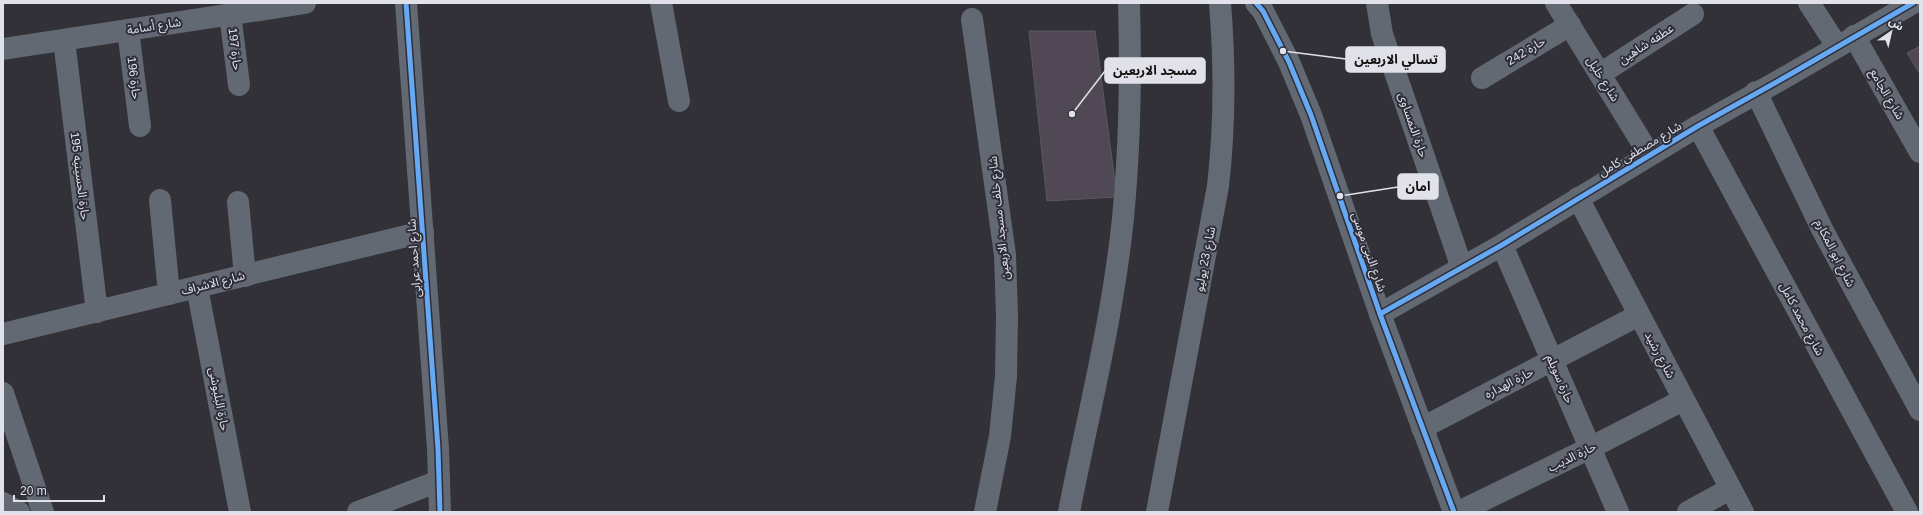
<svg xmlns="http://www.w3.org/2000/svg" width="1923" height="515" font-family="Arial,'Noto Sans Arabic',sans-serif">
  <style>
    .building { fill: #504955; stroke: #5a585e }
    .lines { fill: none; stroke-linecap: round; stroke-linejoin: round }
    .minor { stroke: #636972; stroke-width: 22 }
    .tertiary { stroke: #636972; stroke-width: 22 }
    .primary { stroke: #646a73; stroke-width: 22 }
    .cycleway-casing { stroke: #2e2e3a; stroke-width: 8 }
    .cycleway { stroke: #66a8f1; stroke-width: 5 }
    .labels { text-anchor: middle; stroke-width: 4; stroke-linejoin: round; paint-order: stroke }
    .street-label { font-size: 12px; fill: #e1e1e9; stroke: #2e2e3a }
    .leader { fill: none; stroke: #e1e1e9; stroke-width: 1.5 }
    .callout-dot { fill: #e1e1e9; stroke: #2e2e3a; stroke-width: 1.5 }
    .callout { fill: #e1e1e9; stroke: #e1e1e9; stroke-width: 1.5 }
    .callout-label { font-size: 13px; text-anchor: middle; font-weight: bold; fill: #111 }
  </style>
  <rect width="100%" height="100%" fill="#313137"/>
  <g class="building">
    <polygon points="1029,31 1095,31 1117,197 1047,201"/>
    <polygon points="1920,46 1920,74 1907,53"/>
  </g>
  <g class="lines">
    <g class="minor">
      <polyline points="661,3 679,101"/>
      <polyline points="1377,3 1382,34 1462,268"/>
      <polyline points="1556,3 1649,154"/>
      <polyline points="1809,3 1837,46"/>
      <polyline points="230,14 239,85"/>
      <polyline points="972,19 1005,255 1007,315 1006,376 1000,436 985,512"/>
      <polyline points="128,30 140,126"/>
      <polyline points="1854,36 1920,152"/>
      <polyline points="64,40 97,312"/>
      <polyline points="3,49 305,3"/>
      <polyline points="1600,74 1693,14"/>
      <polyline points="1482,78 1570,25"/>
      <polyline points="1756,92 1823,231 1920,410"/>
      <polyline points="1698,126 1907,512"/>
      <polyline points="1578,198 1743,512"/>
      <polyline points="160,200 169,294"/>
      <polyline points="238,202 245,276"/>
      <polyline points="1502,245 1618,512"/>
      <polyline points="197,287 240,512"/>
      <polyline points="3,334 423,232"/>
      <polyline points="3,393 43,512"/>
      <polyline points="1422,428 1639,315"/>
      <polyline points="3,503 19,512"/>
      <polyline points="1459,512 1590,448 1683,400"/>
      <polyline points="1688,512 1730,489"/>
    </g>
    <g class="tertiary">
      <polyline points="406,3 438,449 440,512"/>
      <polyline points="1256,3 1263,11 1289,62 1311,115 1380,314 1454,512"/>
      <polyline points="1380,314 1502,245 1698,126 1789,75 1913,3"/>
      <polyline points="358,512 439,481"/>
    </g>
    <g class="primary">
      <path d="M1069 512C1088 415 1113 317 1123 218 1130 146 1131 75 1129 3"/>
      <path d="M1157 512 1218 186C1225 125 1225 65 1220 3"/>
    </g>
    <g class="cycleway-casing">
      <g id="cycleway">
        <polyline points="406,3 438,449 440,512"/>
        <polyline points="1256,3 1263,11 1289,62 1311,115 1380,314 1454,512"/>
        <polyline points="1380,314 1502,245 1698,126 1789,75 1913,3"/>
      </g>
    </g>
    <use href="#cycleway" class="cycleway"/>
  </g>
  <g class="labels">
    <g class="street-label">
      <text transform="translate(154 26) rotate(-9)" y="4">شارع أسامة</text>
      <text transform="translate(1646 44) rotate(-33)" y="4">عطفه شاهين</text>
      <text transform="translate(235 49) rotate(83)" y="4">حارة 197</text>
      <text transform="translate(1526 51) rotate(-31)" y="4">حارة 242</text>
      <text transform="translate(134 78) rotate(83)" y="4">حارة 196</text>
      <text transform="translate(1603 79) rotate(58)" y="4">شارع خليل</text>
      <text transform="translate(1887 94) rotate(60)" y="4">شارع الجامع</text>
      <text transform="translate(1413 125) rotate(71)" y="4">حارة النمساوى</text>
      <text transform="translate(1640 149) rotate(-31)" y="4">شارع مصطفى كامل</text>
      <text transform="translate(80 176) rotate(83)" y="4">حارة الحسينيه 195</text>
      <text transform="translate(999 218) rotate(-96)" y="4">شارع خلف مسجد الاربعين</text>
      <text transform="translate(1369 252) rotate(71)" y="4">شارع النبى موسى</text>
      <text transform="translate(1835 253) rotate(63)" y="4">شارع ابو المكارم</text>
      <text transform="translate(414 258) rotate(-94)" y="4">شارع احمد عرابى</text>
      <text transform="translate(1205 259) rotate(-79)" y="4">شارع 23 يوليو</text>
      <text transform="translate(213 283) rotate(-14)" y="4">شارع الاشراف</text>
      <text transform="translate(1802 319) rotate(62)" y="4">شارع محمد كامل</text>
      <text transform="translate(1660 355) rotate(62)" y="4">شارع رشيد</text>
      <text transform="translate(1560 379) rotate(67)" y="4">حارة سويلم</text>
      <text transform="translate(1509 383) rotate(-27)" y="4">حارة الهداره</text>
      <text transform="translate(219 399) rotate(79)" y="4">حارة البلبوشى</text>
      <text transform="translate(1572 457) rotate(-26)" y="4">حارة الديب</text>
    </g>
  </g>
  <path class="leader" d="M1283 51L1346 59M1072 114L1105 71M1340 196L1398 187"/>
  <g class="callout-dot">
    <circle cx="1283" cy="51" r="4"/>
    <circle cx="1072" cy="114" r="4"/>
    <circle cx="1340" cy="196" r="4"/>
  </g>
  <g class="callout">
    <rect x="1346" y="47" width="99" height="25" rx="4"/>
    <rect x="1105" y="58" width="100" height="25" rx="4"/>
    <rect x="1398" y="174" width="40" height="25" rx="4"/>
  </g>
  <g class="callout-label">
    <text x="1396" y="64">تسالي الاربعين</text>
    <text x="1155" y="75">مسجد الاربعين</text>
    <text x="1418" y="191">امان</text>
  </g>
  <rect width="1923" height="515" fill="none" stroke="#e1e1e9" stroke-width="8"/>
  <g transform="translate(1891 32) rotate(34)" stroke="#2e2e3a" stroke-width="3" paint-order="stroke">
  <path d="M0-3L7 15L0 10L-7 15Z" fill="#e1e1e9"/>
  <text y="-6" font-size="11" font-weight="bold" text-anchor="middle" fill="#e1e1e9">ش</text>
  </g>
  <path d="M14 495v6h90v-6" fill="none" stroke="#e1e1e9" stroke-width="2"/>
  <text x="20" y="495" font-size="12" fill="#e1e1e9" stroke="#2e2e3a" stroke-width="3" paint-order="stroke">20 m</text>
</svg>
